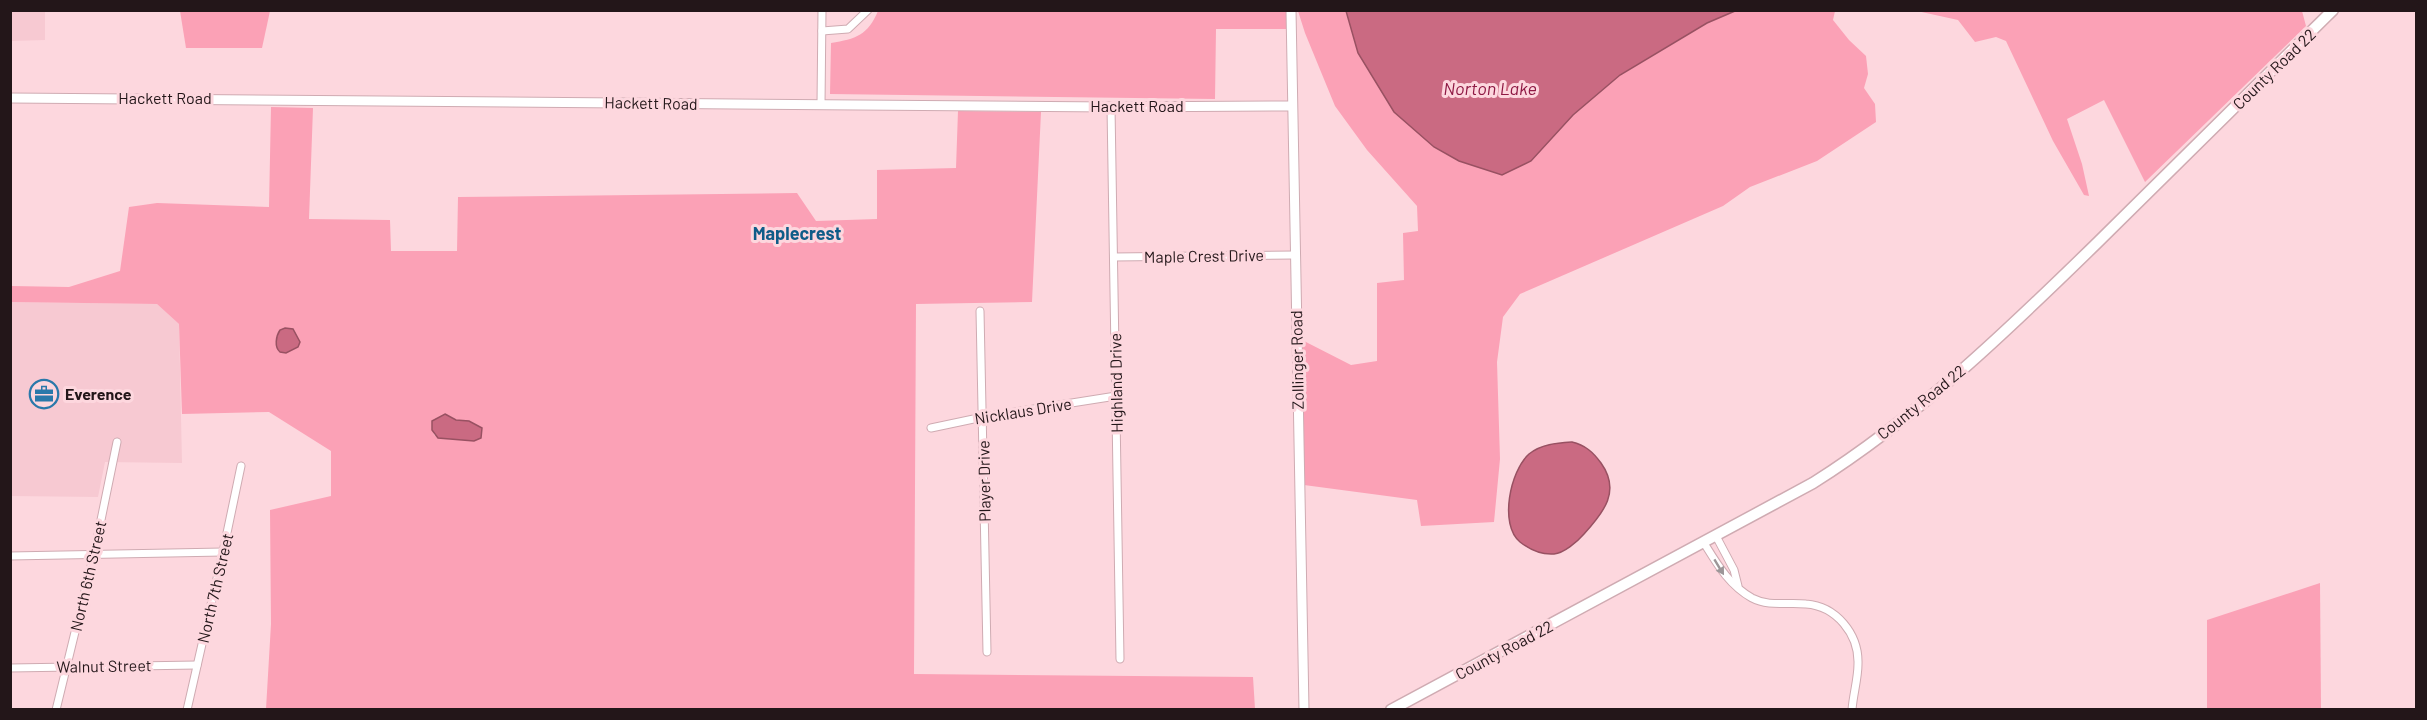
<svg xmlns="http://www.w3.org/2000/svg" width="2427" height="720" font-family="Barlow,sans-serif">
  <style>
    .built { fill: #f7c9d2 }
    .green { fill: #fba1b6; fill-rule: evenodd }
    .water { fill: #ca6a82; stroke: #985162; stroke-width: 1.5 }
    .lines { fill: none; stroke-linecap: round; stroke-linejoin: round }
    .minor-casing { stroke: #cfabb2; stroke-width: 9 }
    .tertiary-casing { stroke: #cfabb2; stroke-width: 11 }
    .secondary-casing { stroke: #cfabb2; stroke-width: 13 }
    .minor { stroke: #fff; stroke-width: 7 }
    .tertiary { stroke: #fff; stroke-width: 9 }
    .secondary { stroke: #fff; stroke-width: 10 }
    .oneway { fill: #9c9698 }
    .labels { text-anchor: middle; stroke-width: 6; stroke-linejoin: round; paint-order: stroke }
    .street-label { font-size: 16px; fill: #231619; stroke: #fdd7de }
    .poi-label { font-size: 16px; font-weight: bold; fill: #231619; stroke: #fdd7de; text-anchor: start }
    .water-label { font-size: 18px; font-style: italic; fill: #8f1944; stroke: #fdd7de }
    .neighbourhood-label { font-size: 18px; font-weight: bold; fill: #0f5c88; stroke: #fdd7de }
  </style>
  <rect width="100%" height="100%" fill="#fdd7de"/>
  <g class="built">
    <polygon points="10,11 45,11 45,40 11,41"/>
    <polygon points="11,302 157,304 179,324 182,463 105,462 98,497 11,496"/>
  </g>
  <g class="green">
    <polygon points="180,11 270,11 262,48 186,48"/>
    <path d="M878 11H1287L1286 29H1216L1215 99 830 94 831 43C856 39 868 35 878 11Z"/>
    <polygon points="1298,11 1346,11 1358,53 1531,161 1573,115 1620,75 1707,23 1735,11 1835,11 1833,20 1849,40 1866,56 1868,74 1864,88 1875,104 1876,122 1817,161 1750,187 1723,206 1520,294 1503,317 1497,362 1500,459 1494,522 1421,526 1417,500 1304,485 1302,340 1351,365 1377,361 1377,283 1404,280 1403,233 1418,231 1417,206 1367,150 1335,106 1305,33"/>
    <polygon points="2302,11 2306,26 2145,182 2104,100 2067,119 2082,164 2089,196 2084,195 2053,141 2006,41 1996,37 1975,42 1958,20 1917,11"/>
    <path d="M271 107 313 108 309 219 390 220 391 251H457L458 197 797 193 816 221 877 219V170L956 168 958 111 1041 112 1032 302 916 304 914 674 1253 677 1255 709H266L271 624 270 510 331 496V451L269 412 182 414 179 324 157 304 11 302V286L69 287 120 271 129 207 157 203 269 207ZM451 417 456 420 469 421 474 441 448 439 434 435 432 421Z"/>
    <polygon points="2320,583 2321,709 2207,709 2207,620"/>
  </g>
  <g class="water">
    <polygon points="1346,11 1346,10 1735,11 1707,23 1620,75 1573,115 1531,161 1502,175 1459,161 1434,147 1394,112 1358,53"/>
    <path d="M285 328 293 329 300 342 298 347 286 353 280 352C274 347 276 336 280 330Z"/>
    <polygon points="445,414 456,420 469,421 482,428 481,438 474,441 438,438 432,430 432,421"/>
    <path d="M1572 442C1585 445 1593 452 1601 463 1621 491 1604 512 1584 534 1577 542 1564 553 1554 554 1541 555 1529 549 1520 542 1499 525 1510 471 1529 454 1541 444 1557 443 1572 442Z"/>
  </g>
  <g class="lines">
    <g class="minor-casing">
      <g id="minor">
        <polyline points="822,31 848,29 868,10"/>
        <polyline points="821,104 822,10"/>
        <polyline points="1111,107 1120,659"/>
        <polyline points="1114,257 1294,255"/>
        <polyline points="980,311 987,652"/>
        <polyline points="931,428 983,417 1116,396"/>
        <polyline points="1716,536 1734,570 1738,586"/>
        <path d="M1704 543C1717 564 1729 585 1752 598 1769 607 1787 602 1806 604 1836 606 1859 634 1858 664 1858 679 1853 695 1852 710"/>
        <polyline points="10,556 223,552"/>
        <polyline points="10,668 197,665"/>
        <polyline points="56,710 94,554 117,442"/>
        <polyline points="187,710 223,552 241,466"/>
      </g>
    </g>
    <g class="tertiary-casing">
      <g id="tertiary">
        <polyline points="1291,10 1304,710"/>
        <polyline points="10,98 1111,107 1292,106"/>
      </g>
    </g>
    <g class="secondary-casing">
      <path id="secondary" d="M1391 710 1813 483C1918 417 2009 329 2097 243 2176 165 2254 87 2333 10"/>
    </g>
    <use href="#minor" class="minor"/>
    <use href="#tertiary" class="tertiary"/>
    <use href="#secondary" class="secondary"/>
  </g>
  <defs><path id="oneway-solid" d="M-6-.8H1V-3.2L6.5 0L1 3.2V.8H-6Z" transform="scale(1.5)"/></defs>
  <use class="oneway" href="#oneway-solid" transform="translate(1719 567) rotate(59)"/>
  <defs>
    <g id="office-ring" transform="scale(1.5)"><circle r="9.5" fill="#fdd7de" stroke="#2a78aa" stroke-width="1.5"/><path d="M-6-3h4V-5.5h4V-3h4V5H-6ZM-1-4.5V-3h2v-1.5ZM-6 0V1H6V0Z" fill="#2a78aa"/></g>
  </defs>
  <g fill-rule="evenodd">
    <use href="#office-ring" x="44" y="394"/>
  </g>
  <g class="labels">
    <g class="street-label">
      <text transform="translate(2274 69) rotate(-44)" y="6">County Road 22</text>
      <text x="165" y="104">Hackett Road</text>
      <text transform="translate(651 103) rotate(1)" y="6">Hackett Road</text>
      <text x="1137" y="112">Hackett Road</text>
      <text transform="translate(1204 256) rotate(-1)" y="6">Maple Crest Drive</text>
      <text transform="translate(1297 360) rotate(-91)" y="6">Zollinger Road</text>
      <text transform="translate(1116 383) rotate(-91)" y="6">Highland Drive</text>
      <text transform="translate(1921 402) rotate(-39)" y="6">County Road 22</text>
      <text transform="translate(1023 411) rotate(-9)" y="6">Nicklaus Drive</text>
      <text transform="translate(984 481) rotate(-91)" y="6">Player Drive</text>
      <text transform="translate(88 576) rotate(-77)" y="6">North 6th Street</text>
      <text transform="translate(215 588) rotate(-77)" y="6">North 7th Street</text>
      <text transform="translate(1504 650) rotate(-28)" y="6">County Road 22</text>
      <text transform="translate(104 666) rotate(-1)" y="6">Walnut Street</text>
    </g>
    <g class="poi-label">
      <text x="65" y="400">Everence</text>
    </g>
    <g class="water-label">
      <text x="1490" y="95">Norton Lake</text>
    </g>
    <g class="neighbourhood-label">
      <text x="797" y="240">Maplecrest</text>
    </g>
  </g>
  <rect width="2427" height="720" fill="none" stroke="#231619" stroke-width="24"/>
</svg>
